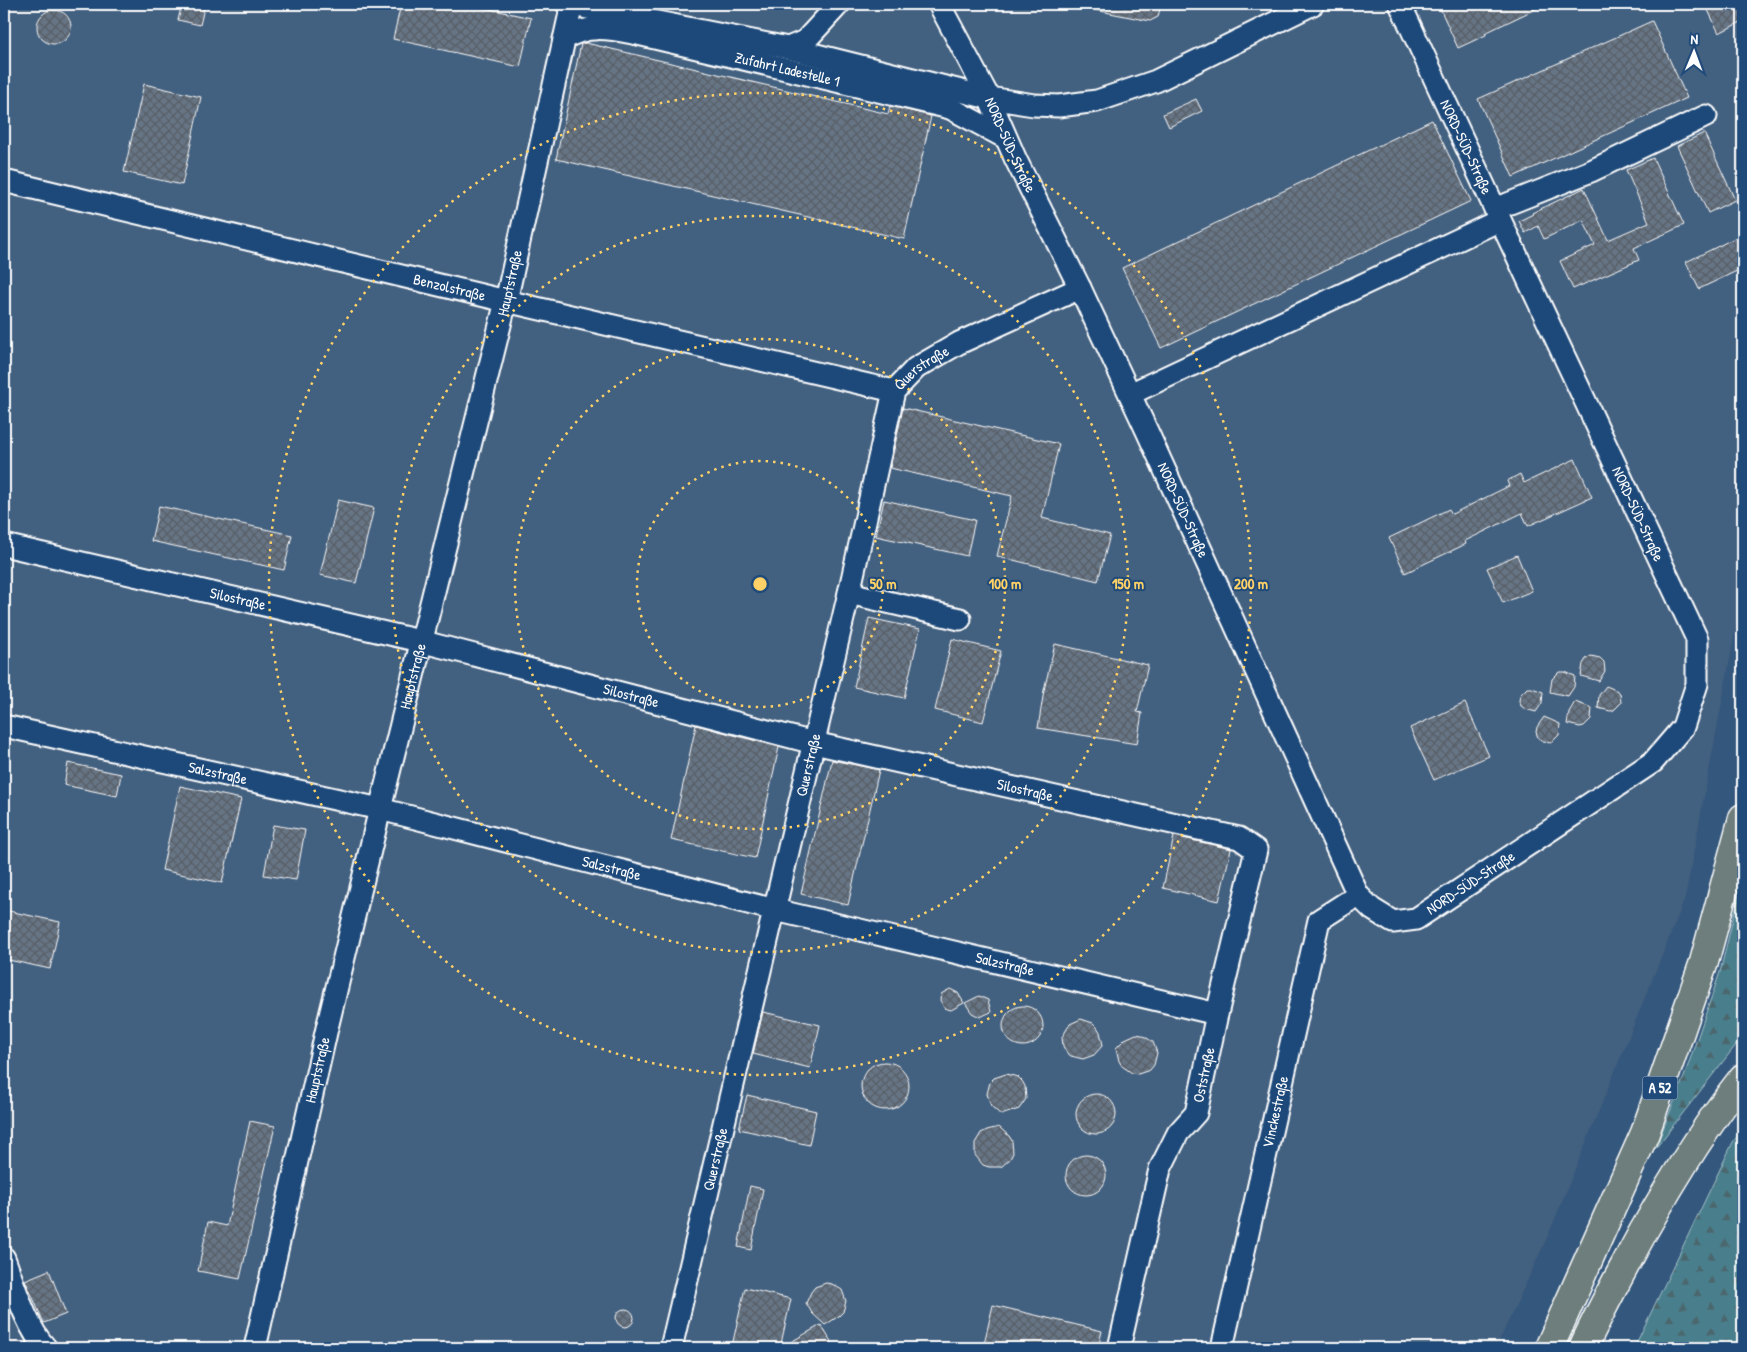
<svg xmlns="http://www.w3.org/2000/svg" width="1747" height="1352" font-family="'Patrick Hand',sans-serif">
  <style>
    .built { fill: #43607f }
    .forest { fill: url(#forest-firs); stroke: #a4bfc6 }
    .building { fill: url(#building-cross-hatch); stroke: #fff }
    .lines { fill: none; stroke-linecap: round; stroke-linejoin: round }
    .minor-casing { stroke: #fff; stroke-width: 25 }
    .highway-casing { stroke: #fff; stroke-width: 31 }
    .minor { stroke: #1f4a7a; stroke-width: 21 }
    .highway { stroke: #6d7e7c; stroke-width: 28 }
    .ring { fill: none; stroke: #ffd166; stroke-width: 2.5; stroke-dasharray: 2.5 5 }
    .labels { text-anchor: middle; stroke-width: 4; stroke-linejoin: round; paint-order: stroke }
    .shield { fill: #1f4a7a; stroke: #bcc9d7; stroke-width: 1 }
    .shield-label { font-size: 14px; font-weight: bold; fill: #fff }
    .street-label { font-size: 15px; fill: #fff; stroke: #1f4a7a }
    .centre { fill: #ffd166; stroke: #1f4a7a; stroke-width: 2.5 }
    .ring-label { font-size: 15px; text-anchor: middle; font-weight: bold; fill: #ffd166; stroke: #1f4a7a; stroke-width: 4; stroke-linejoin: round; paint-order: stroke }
  </style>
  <defs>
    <pattern id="forest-firs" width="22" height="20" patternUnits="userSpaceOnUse" patternTransform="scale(1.25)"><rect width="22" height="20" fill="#4a7f8d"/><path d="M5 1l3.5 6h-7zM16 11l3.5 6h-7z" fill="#4b666c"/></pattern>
    <pattern id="building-cross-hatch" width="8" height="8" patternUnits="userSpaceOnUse" patternTransform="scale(1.25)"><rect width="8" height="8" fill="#667485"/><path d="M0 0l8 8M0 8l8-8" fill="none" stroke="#585e66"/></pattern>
  </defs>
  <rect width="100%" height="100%" fill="#34577d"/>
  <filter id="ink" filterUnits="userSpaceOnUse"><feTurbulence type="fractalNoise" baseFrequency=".02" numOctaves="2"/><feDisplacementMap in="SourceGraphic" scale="10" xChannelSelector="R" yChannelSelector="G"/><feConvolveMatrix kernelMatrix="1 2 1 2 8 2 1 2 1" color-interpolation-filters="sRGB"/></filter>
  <g filter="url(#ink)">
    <polygon class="built" points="4,4 1743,4 1743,590 1685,899 1548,1236 1496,1348 4,1348"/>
    <g class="forest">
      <polygon points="1743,878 1743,1036 1655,1149 1684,1077 1720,972"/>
      <polygon points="1743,1128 1743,1348 1634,1348 1733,1142"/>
    </g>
    <g class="building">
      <polygon points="182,4 205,4 200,25 178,20"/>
      <polygon points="401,4 467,4 531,18 520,67 393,39"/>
      <polygon points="1095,4 1161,4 1158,17 1150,21 1095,10"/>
      <polygon points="1438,4 1546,4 1485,33 1486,35 1458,48"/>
      <polygon points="1705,4 1743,4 1743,21 1719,33"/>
      <circle cx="54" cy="27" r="17"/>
      <polygon points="1652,21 1687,98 1513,177 1478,99"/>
      <polygon points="586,43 888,114 890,106 931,116 904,239 556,159 581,44"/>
      <polygon points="144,84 201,97 182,185 124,172"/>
      <polygon points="1196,99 1202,111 1169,127 1163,114"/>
      <polygon points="1432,120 1471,201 1161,348 1122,268"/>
      <polygon points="1704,133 1735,200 1708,213 1677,146"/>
      <polygon points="1653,158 1684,225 1634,248 1639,260 1573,289 1560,261 1595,245 1583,220 1544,239 1538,226 1525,233 1519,221 1533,214 1532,213 1584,188 1608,240 1649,222 1626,170"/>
      <polygon points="1743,234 1743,268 1699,289 1686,262"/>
      <polygon points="903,408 1059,444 1042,518 1110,535 1098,581 997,556 1012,496 890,468"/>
      <polygon points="1575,459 1592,497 1528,526 1522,513 1465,541 1466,544 1405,573 1389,538 1449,509 1452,514 1509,486 1507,481 1520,474 1524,483"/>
      <polygon points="338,500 374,508 356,583 320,575"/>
      <polygon points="884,500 975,520 967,556 876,536"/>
      <polygon points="159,506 292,535 284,570 151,541"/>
      <polygon points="1517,555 1532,591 1503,603 1487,568"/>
      <polygon points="869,618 920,629 904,698 854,687"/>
      <polygon points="952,639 1001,651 983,722 935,710"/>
      <polygon points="1055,644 1148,665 1137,712 1142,713 1137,744 1038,728 1044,690"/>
      <polygon points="1591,656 1600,658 1604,662 1605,671 1599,681 1581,676 1583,664 1586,659"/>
      <polygon points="1559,672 1565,672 1575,676 1574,687 1568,696 1550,692 1552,679"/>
      <polygon points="1606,686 1616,690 1620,693 1621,703 1614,710 1610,711 1598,708 1599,695"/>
      <polygon points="1527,688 1532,688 1543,692 1542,703 1536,712 1525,709 1521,706 1519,701 1520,695"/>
      <polygon points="1575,702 1592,708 1591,719 1584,726 1580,727 1567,724 1569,712"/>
      <polygon points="1465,703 1489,756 1434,780 1410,728"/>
      <polygon points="1544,717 1560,724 1559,735 1552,742 1543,741 1538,738 1536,732 1537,727"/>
      <polygon points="696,725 779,747 755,858 671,840"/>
      <polygon points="832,760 879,770 848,905 801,894"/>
      <polygon points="68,763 121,774 117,796 64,785"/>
      <polygon points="180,786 241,799 222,883 162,870"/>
      <polygon points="273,825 305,830 296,880 264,875"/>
      <polygon points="1174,836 1231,849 1219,901 1163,888"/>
      <polygon points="4,910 60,922 50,969 4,959"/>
      <polygon points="950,989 958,993 964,1003 951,1010 944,1008 940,1000 941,994"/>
      <polygon points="979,996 988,1000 991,1012 980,1017 972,1013 965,1003"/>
      <circle cx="1023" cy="1026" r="20"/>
      <polygon points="763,1012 820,1025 810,1068 753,1054"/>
      <polygon points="1081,1019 1093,1023 1097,1027 1100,1032 1103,1045 1094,1055 1083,1059 1071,1056 1066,1052 1063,1046 1062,1037 1070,1024"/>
      <polygon points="1136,1034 1142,1035 1153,1042 1157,1053 1154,1065 1150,1070 1138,1074 1132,1073 1122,1066 1119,1061 1116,1048 1125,1039"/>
      <circle cx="885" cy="1086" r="24"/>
      <polygon points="1006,1074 1018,1077 1022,1081 1025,1086 1026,1099 1019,1109 1001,1115 991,1106 987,1094 990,1082 994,1078"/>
      <circle cx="1096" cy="1114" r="20"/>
      <polygon points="747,1095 816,1111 809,1145 739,1129"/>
      <polygon points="250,1121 275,1126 240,1279 198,1271 208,1222 227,1226"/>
      <polygon points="999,1127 1009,1136 1012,1141 1013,1153 1010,1159 1001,1167 989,1167 983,1165 975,1155 975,1143 981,1133 987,1130"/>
      <circle cx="1086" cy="1175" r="20"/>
      <polygon points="750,1186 763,1189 751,1250 738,1247"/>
      <polygon points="49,1270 66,1314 44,1323 25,1280"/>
      <polygon points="826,1283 832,1284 842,1290 846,1301 843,1312 839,1316 825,1325 812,1313 806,1303 811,1292 815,1287"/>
      <polygon points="745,1288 791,1299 780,1348 821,1325 835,1348 743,1348 732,1346"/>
      <polygon points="993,1305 1102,1331 1098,1348 983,1348"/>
      <circle cx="625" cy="1318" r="9"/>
    </g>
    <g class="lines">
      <g class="minor-casing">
        <g id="minor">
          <polyline points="567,4 788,48 989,98 1034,105 1059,106 1097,101 1156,81 1313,4"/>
          <path id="s1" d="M939 4 989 98 1016 160 1080 288 1147 431 1358 895 1372 909 1393 922 1416 919 1653 762 1683 727 1697 684V639L1495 209 1400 4"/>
          <path id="s2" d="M564 39C587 23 612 29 638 34L950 108 1006 138"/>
          <polyline points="788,48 805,41 839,4"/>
          <path id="s3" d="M4 181 506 301 894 391"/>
          <polyline points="1495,209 1591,171 1706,116"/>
          <polyline points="1130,394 1500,220"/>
          <path id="s4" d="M4 545 420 641 814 743 1239 838 1256 850 1217 1014 1196 1113 1178 1133 1160 1169 1119 1348"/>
          <polyline points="849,593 960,619"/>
          <path id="s5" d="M4 726 380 809 775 910 1217 1014"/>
          <path d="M4 1258C14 1285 27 1329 46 1348"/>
          <path id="s6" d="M255 1348 327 1028 380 809 506 301 572 4"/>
          <path id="s7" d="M671 1348 849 593 894 391 916 368 959 343 1080 288"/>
          <path id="s8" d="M1222 1348 1319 920 1358 895"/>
        </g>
      </g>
      <g class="highway-casing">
        <g id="highway">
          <polyline points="1549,1348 1645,1133 1704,962 1743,818"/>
          <path d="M1583 1348C1601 1308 1622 1271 1643 1232 1673 1179 1705 1126 1743 1078"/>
        </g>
      </g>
      <use href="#minor" class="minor"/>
      <use href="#highway" class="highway"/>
    </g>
  </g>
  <g class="ring">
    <circle cx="760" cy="584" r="123"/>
    <circle cx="760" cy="584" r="245"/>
    <circle cx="760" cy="584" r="368"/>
    <circle cx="760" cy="584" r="491"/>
  </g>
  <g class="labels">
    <rect class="shield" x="1642.5" y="1076.5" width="35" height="23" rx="4"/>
    <g class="shield-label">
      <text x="1660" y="1093">A 52</text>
    </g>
    <g class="street-label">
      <text dy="5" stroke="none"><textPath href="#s2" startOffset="230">Zufahrt Ladestelle 1</textPath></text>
      <text dy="5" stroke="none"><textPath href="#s1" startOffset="158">NORD-SÜD-Straße</textPath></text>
      <text transform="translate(1466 147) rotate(65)" y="5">NORD-SÜD-Straße</text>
      <text dy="5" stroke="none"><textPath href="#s6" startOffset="1095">Hauptstraße</textPath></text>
      <text dy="5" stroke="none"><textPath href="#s3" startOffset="458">Benzolstraße</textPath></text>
      <text dy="5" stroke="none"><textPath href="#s7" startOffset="1019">Querstraße</textPath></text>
      <text dy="5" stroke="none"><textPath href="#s1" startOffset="562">NORD-SÜD-Straße</textPath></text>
      <text transform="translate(1638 514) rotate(65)" y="5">NORD-SÜD-Straße</text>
      <text dy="5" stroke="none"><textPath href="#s4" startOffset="240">Silostraße</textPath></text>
      <text dy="5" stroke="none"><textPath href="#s6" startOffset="690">Hauptstraße</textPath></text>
      <text dy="5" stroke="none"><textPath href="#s4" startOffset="645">Silostraße</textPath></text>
      <text dy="5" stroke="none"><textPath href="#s7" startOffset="599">Querstraße</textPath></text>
      <text dy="5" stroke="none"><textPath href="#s5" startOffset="219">Salzstraße</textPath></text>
      <text dy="5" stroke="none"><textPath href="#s4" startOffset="1050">Silostraße</textPath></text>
      <text dy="5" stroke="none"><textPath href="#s5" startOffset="624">Salzstraße</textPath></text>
      <text dy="5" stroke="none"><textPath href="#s1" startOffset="1118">NORD-SÜD-Straße</textPath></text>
      <text dy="5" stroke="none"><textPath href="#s5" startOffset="1029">Salzstraße</textPath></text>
      <text dy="5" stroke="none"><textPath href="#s6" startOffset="285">Hauptstraße</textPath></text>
      <text transform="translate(1204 1075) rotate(-78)" y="5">Oststraße</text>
      <text dy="5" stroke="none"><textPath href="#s8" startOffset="242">Vinckestraße</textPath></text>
      <text dy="5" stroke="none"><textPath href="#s7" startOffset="194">Querstraße</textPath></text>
    </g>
  </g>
  <circle cx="760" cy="584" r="8" class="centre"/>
  <g class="ring-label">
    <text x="883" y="589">50 m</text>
    <text x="1005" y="589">100 m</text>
    <text x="1128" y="589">150 m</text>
    <text x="1251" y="589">200 m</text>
  </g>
  <rect width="1747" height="1352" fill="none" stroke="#1f4a7a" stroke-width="20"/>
  <rect x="10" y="10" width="1727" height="1332" fill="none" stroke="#fff" stroke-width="2" filter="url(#ink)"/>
  <g transform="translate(1694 52) rotate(1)" stroke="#1f4a7a" stroke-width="4" paint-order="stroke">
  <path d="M0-4L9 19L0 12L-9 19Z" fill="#ffffff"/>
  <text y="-8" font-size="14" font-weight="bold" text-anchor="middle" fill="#ffffff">N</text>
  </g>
</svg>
